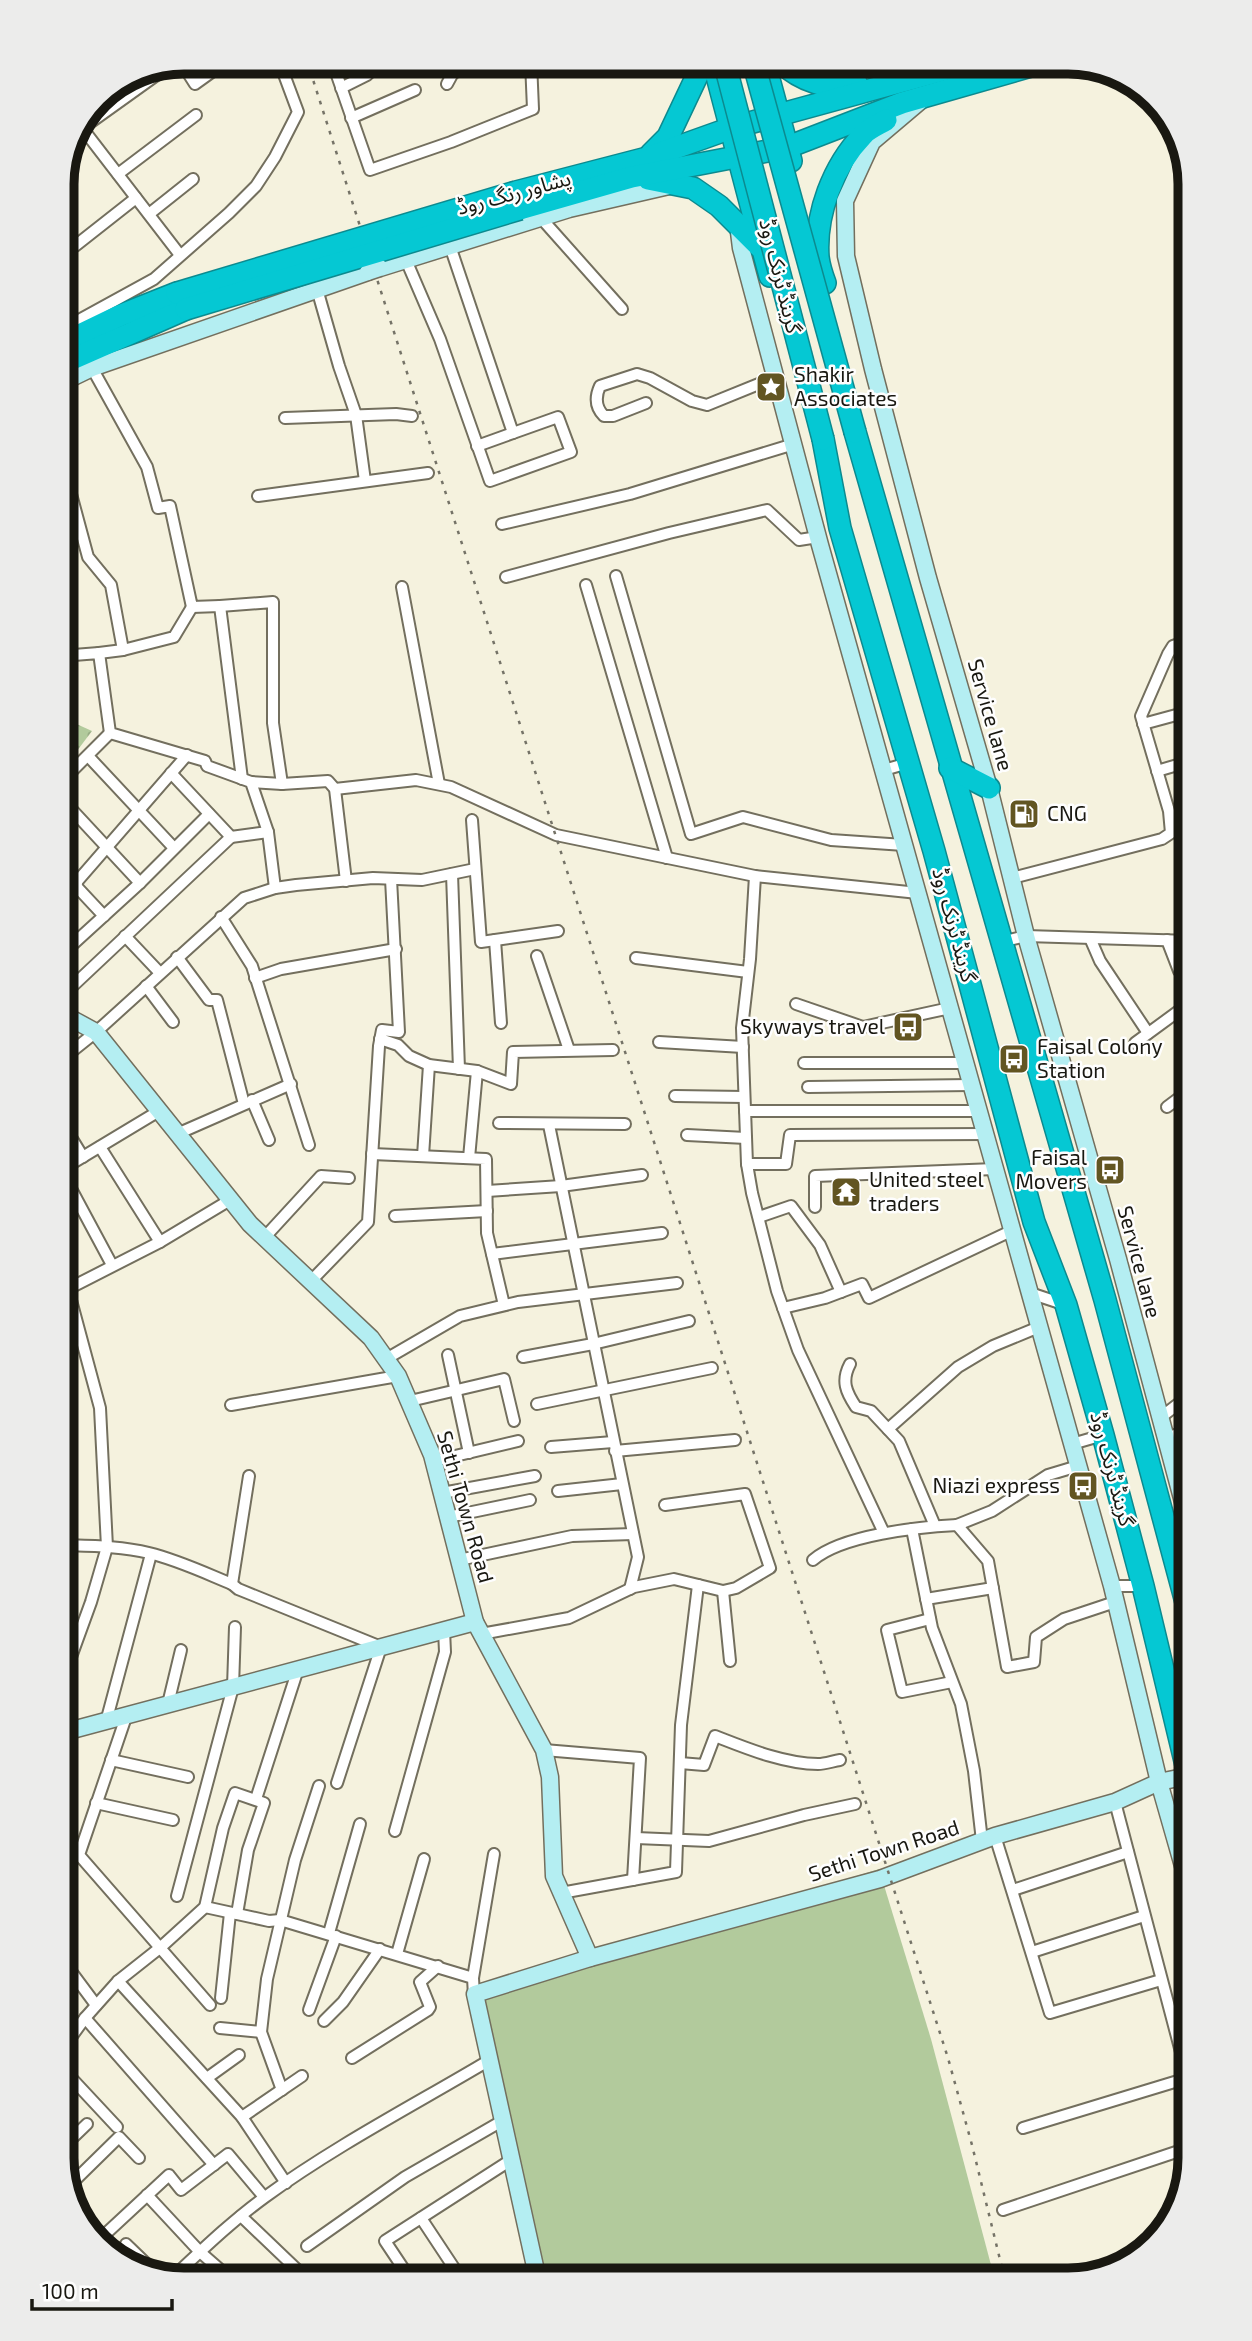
<svg xmlns="http://www.w3.org/2000/svg" width="1252" height="2341" font-family="'Exo 2','Noto Sans Arabic',sans-serif">
  <style>
    .grass { fill: #b2ca9c }
    .cemetery { fill: url(#cemetery-stones) }
    .lines { fill: none; stroke-linecap: round; stroke-linejoin: round }
    .street-casing { stroke: #736f5e; stroke-width: 14 }
    .secondary-casing { stroke: #736f5e; stroke-width: 19 }
    .highway-casing { stroke: #0c8a8f; stroke-width: 24 }
    .street { stroke: #fff; stroke-width: 10 }
    .secondary { stroke: #b4eef2; stroke-width: 16 }
    .highway { stroke: #05c8d3; stroke-width: 21 }
    .rail { stroke: #757367; stroke-width: 2.5; stroke-dasharray: 3.5 7; stroke-linecap: butt }
    .secondary-bridge-casing { stroke: #736f5e; stroke-width: 19; stroke-linecap: butt }
    .highway-bridge-casing { stroke: #0c8a8f; stroke-width: 24; stroke-linecap: butt }
    .secondary-bridge { stroke: #b4eef2; stroke-width: 16 }
    .highway-bridge { stroke: #05c8d3; stroke-width: 21 }
    .labels { text-anchor: middle; stroke-width: 5; stroke-linejoin: round; paint-order: stroke }
    .street-label { font-size: 21px; fill: #191811; stroke: #fefefe }
    .poi-label { font-size: 21px; fill: #191811; stroke: #fefefe; text-anchor: start }
    .rim { fill: none; stroke: #191811; stroke-width: 9 }
  </style>
  <defs>
    <pattern id="cemetery-stones" width="16" height="16" patternUnits="userSpaceOnUse" patternTransform="scale(1.75)"><rect width="16" height="16" fill="#b2ca9c"/><path d="M2 7V4a2 2 0 0 1 4 0v3zM10 15v-3a2 2 0 0 1 4 0v3z" fill="#98ad85"/></pattern>
  </defs>
  <rect width="100%" height="100%" fill="#f5f2de"/>
  <polygon class="grass" points="879,1869 931,2039 995,2280 543,2280 474,1996"/>
  <polygon class="cemetery" points="61,717 92,731 61,772"/>
  <g class="lines">
    <g class="street-casing">
      <g id="street">
        <polyline points="332,61 370,170 451,142 533,109 531,62"/>
        <polyline points="181,62 195,84 227,61"/>
        <polyline points="447,84 453,73 476,63 545,61"/>
        <polyline points="341,88 367,75 382,61"/>
        <polyline points="351,118 415,90"/>
        <polyline points="84,127 172,64"/>
        <polyline points="83,129 180,255"/>
        <polyline points="118,174 196,115"/>
        <polyline points="149,214 193,179"/>
        <polyline points="541,218 622,309"/>
        <polyline points="75,246 136,198"/>
        <polyline points="450,246 513,433 477,446"/>
        <polyline points="406,260 440,339 490,481 571,452 558,417 513,433"/>
        <polyline points="317,289 339,366 356,415 365,481"/>
        <polyline points="61,330 154,279 229,213 256,186 275,157 298,112 279,61"/>
        <polyline points="92,368 147,467 158,508 170,506 192,607 220,606 242,779"/>
        <path d="M646 403 613 416H604C595 407 595 397 600 386L637 374 650 378 692 401 707 405 776 377"/>
        <polyline points="285,418 396,414 412,416"/>
        <polyline points="61,457 88,557 111,585 123,650 99,653"/>
        <polyline points="258,496 428,473"/>
        <polyline points="502,524 630,494 794,444"/>
        <polyline points="616,576 691,834 743,817 831,840 904,845"/>
        <polyline points="506,577 669,533 767,510 799,540 818,537"/>
        <polyline points="586,585 667,858"/>
        <polyline points="402,587 439,784"/>
        <polyline points="220,606 273,602 273,723 282,784"/>
        <polyline points="123,650 174,637 192,607"/>
        <polyline points="61,656 99,653 110,733 205,761 207,766 251,782 268,832 275,888"/>
        <polyline points="1143,724 1191,711"/>
        <polyline points="88,756 174,848"/>
        <polyline points="884,770 908,763"/>
        <polyline points="1157,771 1191,761"/>
        <polyline points="171,773 231,837 268,832"/>
        <polyline points="61,782 110,733"/>
        <polyline points="251,782 282,784 328,781 335,789 346,881"/>
        <polyline points="335,789 416,780 451,787 556,835 755,876 918,893"/>
        <polyline points="61,798 140,883"/>
        <polyline points="472,820 481,942 558,931"/>
        <polyline points="61,869 77,883"/>
        <polyline points="452,874 459,1069"/>
        <polyline points="755,876 750,959 742,1028 747,1164 752,1193 777,1291 798,1350 884,1533"/>
        <polyline points="1012,878 1162,839 1171,833 1169,811 1141,716 1168,654 1173,646 1191,640"/>
        <polyline points="75,885 104,916"/>
        <polyline points="61,900 187,755"/>
        <polyline points="221,917 252,966 309,1145"/>
        <polyline points="125,936 160,973"/>
        <polyline points="1090,938 1100,961 1148,1033"/>
        <polyline points="495,940 501,1023"/>
        <polyline points="1167,940 1179,971 1191,986"/>
        <polyline points="1001,942 1026,936 1191,941"/>
        <polyline points="61,955 140,883 209,814"/>
        <polyline points="537,956 569,1050"/>
        <polyline points="177,957 209,1000 217,1000 244,1104"/>
        <polyline points="636,958 748,972"/>
        <polyline points="255,978 281,969 396,949"/>
        <polyline points="146,986 173,1022"/>
        <polyline points="61,997 231,837"/>
        <polyline points="796,1004 863,1027 950,1008"/>
        <polyline points="380,1039 398,1045 409,1056 429,1065 477,1071 511,1084 513,1052 613,1050"/>
        <polyline points="659,1042 743,1047"/>
        <polyline points="1135,1043 1191,1002"/>
        <polyline points="61,1060 96,1032 244,898 275,888 296,885 373,878 422,880 475,869"/>
        <polyline points="804,1063 965,1063"/>
        <polyline points="808,1087 971,1085"/>
        <polyline points="675,1096 744,1097"/>
        <polyline points="252,1100 269,1140"/>
        <polyline points="1167,1107 1191,1089"/>
        <polyline points="745,1111 978,1111"/>
        <polyline points="61,1121 83,1157"/>
        <polyline points="499,1123 625,1124"/>
        <polyline points="549,1125 638,1557 630,1589"/>
        <polyline points="177,1134 291,1084"/>
        <polyline points="687,1135 746,1138"/>
        <polyline points="100,1147 160,1242"/>
        <polyline points="372,1154 486,1159 487,1233 504,1305"/>
        <polyline points="423,1156 429,1065"/>
        <polyline points="469,1158 477,1071"/>
        <polyline points="747,1164 786,1164 790,1135 985,1134"/>
        <polyline points="61,1170 159,1111"/>
        <polyline points="61,1170 112,1265"/>
        <polyline points="487,1191 561,1186 642,1175"/>
        <polyline points="815,1207 815,1176 995,1169"/>
        <polyline points="395,1216 487,1211"/>
        <polyline points="759,1217 791,1206 820,1245 841,1292"/>
        <polyline points="264,1238 321,1176 349,1178"/>
        <polyline points="492,1254 662,1233"/>
        <polyline points="61,1278 68,1289 100,1408 107,1547 91,1602 71,1657"/>
        <polyline points="310,1282 368,1222 379,1046 382,1030 399,1032 391,879"/>
        <polyline points="64,1291 160,1242 230,1200"/>
        <polyline points="1030,1293 1066,1305"/>
        <polyline points="783,1308 825,1298 862,1284 869,1298 1011,1231"/>
        <polyline points="448,1355 469,1453"/>
        <polyline points="523,1357 593,1344 689,1321"/>
        <polyline points="386,1359 460,1316 518,1302 677,1283"/>
        <path d="M850 1364C841 1381 846 1392 856 1407L871 1411 899 1441 935 1526"/>
        <polyline points="410,1401 504,1379 514,1421"/>
        <polyline points="537,1404 712,1368"/>
        <polyline points="231,1405 398,1376"/>
        <polyline points="1160,1418 1191,1394"/>
        <polyline points="888,1429 958,1367 993,1346 1039,1327"/>
        <polyline points="1165,1438 1191,1430"/>
        <polyline points="1072,1444 1103,1435"/>
        <polyline points="551,1447 613,1442"/>
        <polyline points="615,1451 735,1440"/>
        <polyline points="434,1461 518,1441"/>
        <polyline points="249,1476 232,1584 238,1589 381,1647 337,1783"/>
        <polyline points="558,1491 622,1484"/>
        <polyline points="442,1493 535,1476"/>
        <polyline points="448,1517 530,1500"/>
        <polyline points="957,1525 992,1511 1048,1475 1078,1466"/>
        <polyline points="912,1529 932,1628 961,1704 974,1771 982,1841"/>
        <path d="M61 1545C90 1546 121 1546 149 1553 178 1560 205 1573 232 1584"/>
        <polyline points="459,1560 572,1536 633,1534"/>
        <path d="M813 1560C842 1535 918 1527 957 1525L988 1561 1007 1667 1034 1662 1036 1637 1064 1619 1115 1602"/>
        <polyline points="1112,1586 1143,1586"/>
        <polyline points="723,1591 730,1661"/>
        <polyline points="926,1599 993,1588"/>
        <polyline points="930,1619 887,1630 902,1692 952,1682"/>
        <polyline points="481,1634 569,1618 634,1587 674,1579 723,1591 736,1588 770,1568 745,1494 665,1505"/>
        <polyline points="168,1704 181,1650"/>
        <polyline points="126,1717 79,1855 210,2005"/>
        <polyline points="106,1722 151,1554"/>
        <polyline points="544,1750 640,1758 633,1880"/>
        <polyline points="111,1760 188,1777"/>
        <path d="M680 1763 704 1765 715 1736C746 1748 784 1764 818 1764 825 1764 833 1761 840 1760"/>
        <polyline points="256,1799 298,1669"/>
        <polyline points="1115,1802 1191,2090"/>
        <polyline points="96,1803 173,1820"/>
        <polyline points="395,1831 445,1652 444,1630"/>
        <polyline points="995,1836 1050,2013 1161,1980"/>
        <polyline points="636,1838 709,1841 804,1815 855,1804"/>
        <polyline points="1013,1890 1128,1852"/>
        <polyline points="561,1893 676,1872 681,1725 698,1585"/>
        <polyline points="177,1896 233,1687 235,1627"/>
        <polyline points="205,1907 269,1921 280,1920 473,1978 474,1996"/>
        <polyline points="329,1933 360,1824"/>
        <polyline points="1032,1952 1144,1916"/>
        <polyline points="397,1954 424,1859"/>
        <polyline points="61,1958 96,2005"/>
        <polyline points="473,1978 494,1854"/>
        <polyline points="118,1981 242,2117 286,2183"/>
        <polyline points="221,1998 230,1913"/>
        <polyline points="309,2010 336,1936"/>
        <polyline points="85,2018 214,2165"/>
        <polyline points="324,2021 343,2002 380,1949"/>
        <polyline points="220,2028 261,2032"/>
        <polyline points="61,2051 85,2018 118,1981 161,1947 205,1907 223,1828 235,1793 264,1803 248,1850 237,1914"/>
        <polyline points="352,2058 428,2010 430,2007 420,1982 438,1966"/>
        <polyline points="61,2067 117,2127"/>
        <polyline points="207,2078 239,2055"/>
        <polyline points="282,2090 261,2032 267,1979 295,1860 319,1786"/>
        <polyline points="242,2117 302,2076"/>
        <polyline points="1023,2128 1191,2077"/>
        <polyline points="61,2149 87,2124"/>
        <polyline points="67,2188 119,2137 139,2158"/>
        <polyline points="147,2195 200,2252 232,2280"/>
        <polyline points="1003,2210 1191,2147"/>
        <polyline points="241,2216 308,2280"/>
        <polyline points="421,2218 462,2280"/>
        <polyline points="1164,2230 1165,2229"/>
        <polyline points="100,2239 169,2175 181,2190 228,2154 264,2197"/>
        <polyline points="126,2244 155,2272"/>
        <polyline points="307,2246 405,2177 502,2121"/>
        <path d="M172 2278C202 2250 232 2221 265 2197 335 2146 414 2105 488 2061"/>
        <polyline points="411,2280 385,2241 511,2160"/>
      </g>
    </g>
    <g class="secondary-casing">
      <g id="secondary">
        <polyline points="924,98 872,142 845,201 846,256 873,369 928,578 989,788 1026,936 1118,1259 1191,1532"/>
        <polyline points="738,224 741,248 820,545 1112,1586 1159,1782 1191,1894"/>
        <polyline points="380,268 569,209 669,186"/>
        <polyline points="61,383 92,368 368,272"/>
        <polyline points="61,1013 96,1032 250,1224 371,1338 398,1376 432,1455 475,1622 544,1750 550,1777 554,1876 590,1958"/>
        <polyline points="61,1733 475,1622"/>
        <polyline points="538,2280 475,1994 590,1958 880,1879 995,1836 1115,1802 1159,1782 1188,1776"/>
      </g>
    </g>
    <g class="highway-casing">
      <g id="highway">
        <polyline points="713,61 757,228"/>
        <polyline points="764,61 791,161"/>
        <path d="M779 61C800 80 829 92 857 84"/>
        <polyline points="651,154 668,137 704,61"/>
        <polyline points="648,179 693,188 719,206 763,250 770,276"/>
        <polyline points="516,192 647,158 731,128 972,62"/>
        <polyline points="520,209 632,177 788,147 902,103 1045,62"/>
        <path d="M825 283C822 275 819 265 818 257 815 214 833 166 863 135 868 129 878 125 886 120"/>
        <polyline points="61,344 119,316 177,293"/>
        <polyline points="61,364 186,309"/>
        <polyline points="855,432 1105,1300 1191,1621"/>
        <polyline points="823,439 840,528 934,851 1034,1222 1066,1305 1103,1435 1143,1586 1191,1786"/>
        <polyline points="950,768 989,788"/>
      </g>
    </g>
    <use href="#street" class="street"/>
    <use href="#secondary" class="secondary"/>
    <use href="#highway" class="highway"/>
    <polyline class="rail" points="307,61 948,2058 972,2145 1005,2280"/>
    <g class="secondary-bridge-casing">
      <polyline id="secondary-bridge" points="368,272 380,268"/>
    </g>
    <g class="highway-bridge-casing">
      <g id="highway-bridge">
        <polyline points="724,61 823,439"/>
        <polyline points="753,61 855,432"/>
        <polyline points="177,293 516,192"/>
        <polyline points="186,309 520,209"/>
      </g>
    </g>
    <use href="#secondary-bridge" class="secondary-bridge"/>
    <use href="#highway-bridge" class="highway-bridge"/>
  </g>
  <defs>
    <g id="sight-square" transform="scale(1.575)"><rect x="-9" y="-9" width="18" height="18" rx="4" fill="#625522" stroke="#fefefe"/><path d="M0-6L1.8-2.2L6-1.7L2.9 1.2L3.7 5.4L0 3.3L-3.7 5.4L-2.9 1.2L-6-1.7L-1.8-2.2Z" fill="#fff"/></g>
    <g id="fuel-square" transform="scale(1.575)"><rect x="-9" y="-9" width="18" height="18" rx="4" fill="#625522" stroke="#fefefe"/><path d="M-5.5-6h7V0h2V4h1.3V-2.5L3-4.5l.8-.8L6-3V5H2.5V1h-1V6h-7ZM-4.2-4.7v3.2H.2V-4.7Z" fill="#fff"/></g>
    <g id="bus-square" transform="scale(1.575)"><rect x="-9" y="-9" width="18" height="18" rx="4" fill="#625522" stroke="#fefefe"/><path d="M-5-6H5V4H4V6H2V4H-2V6H-4V4H-5ZM-3.5-4V0h7V-4ZM-3.5 1.2v1.5H-2V1.2ZM2 1.2v1.5H3.5V1.2Z" fill="#fff"/></g>
    <g id="temple-square" transform="scale(1.575)"><rect x="-9" y="-9" width="18" height="18" rx="4" fill="#625522" stroke="#fefefe"/><path d="M0-6L5-2H3V0L6.5 2.5H4V6H1.5V3h-3V6H-4V2.5H-6.5L-3 0V-2H-5Z" fill="#fff"/></g>
  </defs>
  <g fill-rule="evenodd">
    <use href="#sight-square" x="771" y="387"/>
    <use href="#fuel-square" x="1024" y="814"/>
    <use href="#bus-square" x="908" y="1027"/>
    <use href="#bus-square" x="1014" y="1059"/>
    <use href="#bus-square" x="1110" y="1170"/>
    <use href="#temple-square" x="846" y="1192"/>
    <use href="#bus-square" x="1083" y="1486"/>
  </g>
  <g class="labels">
    <g class="street-label">
      <text transform="translate(514 193) rotate(-15)" y="7">پشاور رنگ روڈ</text>
      <text transform="translate(780 276) rotate(76)" y="7">گرینڈ ٹرنک روڈ</text>
      <text transform="translate(990 715) rotate(74)" y="7">Service lane</text>
      <text transform="translate(954 925) rotate(75)" y="7">گرینڈ ٹرنک روڈ</text>
      <text transform="translate(1139 1262) rotate(75)" y="7">Service lane</text>
      <text transform="translate(1112 1469) rotate(75)" y="7">گرینڈ ٹرنک روڈ</text>
      <text transform="translate(465 1507) rotate(74)" y="7">Sethi Town Road</text>
      <text transform="translate(884 1851) rotate(-18)" y="7">Sethi Town Road</text>
    </g>
    <g class="poi-label">
      <text x="794" y="382">Shakir<tspan x="794" dy="24">Associates</tspan></text>
      <text x="1047" y="821">CNG</text>
      <text x="885" y="1034" text-anchor="end">Skyways travel</text>
      <text x="1037" y="1054">Faisal Colony<tspan x="1037" dy="24">Station</tspan></text>
      <text x="1087" y="1165" text-anchor="end">Faisal<tspan x="1087" dy="24">Movers</tspan></text>
      <text x="869" y="1187">United steel<tspan x="869" dy="24">traders</tspan></text>
      <text x="1060" y="1493" text-anchor="end">Niazi express</text>
    </g>
  </g>
  <path d="M0 0H1252V2341H0ZM184 74H1068A110 110 0 0 1 1178 184V2158A110 110 0 0 1 1068 2268H184A110 110 0 0 1 74 2158V184A110 110 0 0 1 184 74Z" fill="#ececeb" fill-rule="evenodd"/>
  <path class="rim" d="M184 74H1068A110 110 0 0 1 1178 184V2158A110 110 0 0 1 1068 2268H184A110 110 0 0 1 74 2158V184A110 110 0 0 1 184 74Z"/>
  <path d="M32 2299v10h140v-10" fill="none" stroke="#191811" stroke-width="3.5"/>
  <text x="42" y="2299" font-size="21" fill="#191811" stroke="#fefefe" stroke-width="5" paint-order="stroke">100 m</text>
</svg>
